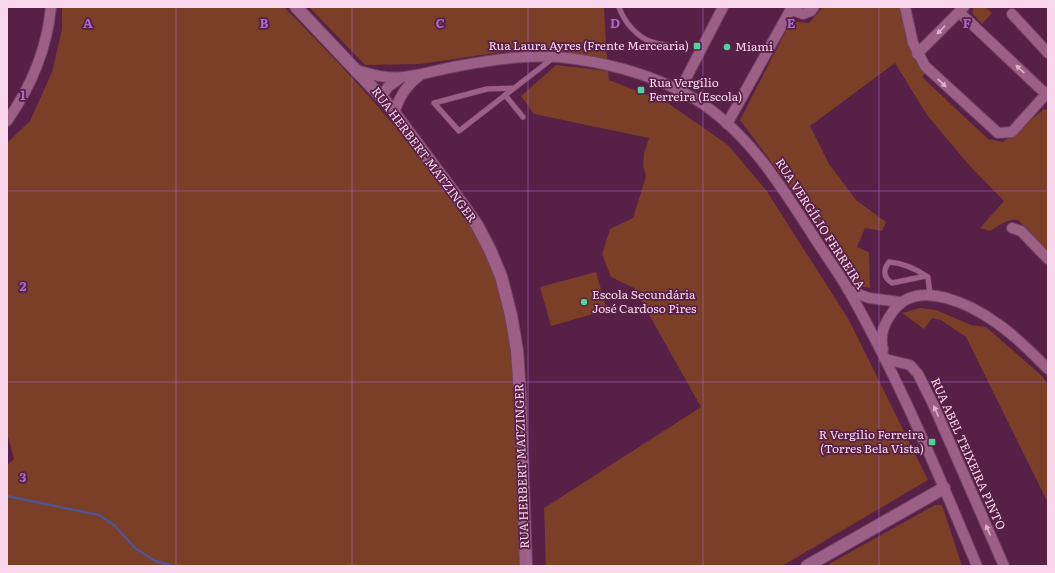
<svg xmlns="http://www.w3.org/2000/svg" width="1055" height="573" font-family="Literata,serif">
  <style>
    .green { fill: #7b3e26 }
    .lines { fill: none; stroke-linecap: round; stroke-linejoin: round }
    .stream { stroke: #525490; stroke-width: 2.5 }
    .service-casing { stroke: #703f62; stroke-width: 6 }
    .minor-casing { stroke: #703f62; stroke-width: 12 }
    .tertiary-casing { stroke: #703f62; stroke-width: 14 }
    .service { stroke: #9c5f86; stroke-width: 5 }
    .minor { stroke: #9c5f86; stroke-width: 10 }
    .tertiary { stroke: #9c5f86; stroke-width: 12 }
    .oneway { fill: #deb3cd }
    .grid { fill: none; stroke: #a768cf; stroke-width: 1; stroke-opacity: 0.55 }
    .poi-dot { fill: #4ed399; stroke: #572046; stroke-width: 1.5 }
    .labels { text-anchor: middle; stroke-width: 3.5; stroke-linejoin: round; paint-order: stroke }
    .poi-label { font-size: 12px; fill: #fad7ec; stroke: #572046; text-anchor: start }
    .street-label { font-size: 12px; fill: #fad7ec; stroke: #572046 }
    .grid-label { font-size: 13px; text-anchor: middle; font-weight: bold; fill: #a768cf; stroke: #572046; stroke-width: 3.5; stroke-linejoin: round; paint-order: stroke }
  </style>
  <rect width="100%" height="100%" fill="#572046"/>
  <g class="green">
    <path d="M62 7H284C335 58 385 111 429 169 458 207 483 240 498 286 512 329 513 375 514 419 516 468 518 517 520 566H7V465L14 459 7 433V143L30 121 52 72 62 29Z"/>
    <polygon points="309,7 604,7 607,59 502,52 420,64 365,65"/>
    <path d="M823 7H900L909 42 926 72 922 77 988 139 1003 142 1044 109 1048 110V251L1018 220C1007 218 999 226 990 231L980 228 1004 201 968 164 927 115 895 63 810 126 829 164 856 200 886 222 882 231 865 228 857 247 869 252 870 288 858 286 804 206 740 120 791 21 809 23Z"/>
    <polygon points="974,7 985,7 992,13 982,24 972,13"/>
    <polygon points="556,65 608,71 609,80 668,103 728,145 766,190 849,320 928,480 782,566 546,566 544,508 701,407 634,288 611,277 602,254 610,229 633,218 646,176 643,166 644,153 649,138 534,114 521,96"/>
    <polygon points="596,272 607,310 551,326 540,287"/>
    <polygon points="920,308 936,310 971,325 986,327 1042,376 1048,385 1048,503 966,337 941,320 932,318 924,329 902,313"/>
    <polygon points="935,505 942,505 962,566 830,566 829,564"/>
  </g>
  <g class="lines">
    <polyline class="stream" points="7,496 99,515 114,525 135,548 155,561 173,566"/>
    <g class="service-casing">
      <g id="service">
        <path d="M619 7C621 14 624 18 628 24 642 41 651 43 672 46"/>
        <polyline points="514,88 487,89 434,103 459,131 553,58"/>
        <polyline points="505,95 523,117"/>
        <path d="M926 276 892 283C883 277 883 270 889 262 904 263 916 269 928 277L930 295"/>
      </g>
    </g>
    <g class="minor-casing">
      <g id="minor">
        <polyline points="792,7 795,11 803,14 811,11 814,7"/>
        <polyline points="905,7 913,43 925,66 998,133 1012,132 1048,92"/>
        <polyline points="959,12 1048,96"/>
        <polyline points="1012,14 1048,53"/>
        <polyline points="917,54 964,7"/>
        <path d="M357 70C399 85 417 74 458 66 497 59 536 53 575 59 617 65 658 77 695 99 747 131 780 184 812 234 824 253 838 272 849 291 899 379 938 473 977 566"/>
        <polyline points="679,92 723,7"/>
        <polyline points="381,97 388,87 399,79"/>
        <path d="M394 113C400 96 405 87 419 76"/>
        <path d="M7 121C31 87 47 48 51 7"/>
        <polyline points="727,124 792,7"/>
        <polyline points="1012,228 1021,231 1048,259"/>
        <polyline points="848,290 869,298 900,302"/>
        <path d="M883 349C879 334 885 322 894 310 919 278 972 305 998 324 1017 337 1032 353 1048 369"/>
        <polyline points="885,359 910,365 918,374 933,404 1004,566"/>
      </g>
    </g>
    <g class="tertiary-casing">
      <g id="tertiary">
        <polyline points="296,7 386,102 463,205 477,225 490,250 501,276 511,315 517,350 520,394 526,566"/>
        <polyline points="807,566 944,488"/>
      </g>
    </g>
    <use href="#service" class="service"/>
    <use href="#minor" class="minor"/>
    <use href="#tertiary" class="tertiary"/>
  </g>
  <defs><path id="oneway-solid" d="M-6-.8H1V-3.2L6.5 0L1 3.2V.8H-6Z"/></defs>
  <g class="oneway">
    <use href="#oneway-solid" transform="translate(941 30) rotate(135)"/>
    <use href="#oneway-solid" transform="translate(1020 69) rotate(-137)"/>
    <use href="#oneway-solid" transform="translate(942 83) rotate(43)"/>
    <use href="#oneway-solid" transform="translate(936 411) rotate(-114)"/>
    <use href="#oneway-solid" transform="translate(988 530) rotate(-114)"/>
  </g>
  <path class="grid" d="M176 7V566M352 7V566M528 7V566M703 7V566M879 7V566M7 191H1048M7 382H1048"/>
  <g class="poi-dot">
    <rect x="693" y="42" width="8" height="8" rx="2"/>
    <circle cx="727" cy="47" r="4"/>
    <rect x="637" y="86" width="8" height="8" rx="2"/>
    <circle cx="584" cy="302" r="4"/>
    <rect x="928" y="438" width="8" height="8" rx="2"/>
  </g>
  <g class="labels">
    <g class="poi-label">
      <text x="689" y="50" text-anchor="end">Rua Laura Ayres (Frente Mercearia)</text>
      <text x="735" y="51">Miami</text>
      <text x="649" y="87">Rua Vergílio<tspan x="649" dy="14">Ferreira (Escola)</tspan></text>
      <text x="592" y="299">Escola Secundária<tspan x="592" dy="14">José Cardoso Pires</tspan></text>
      <text x="924" y="439" text-anchor="end">R Vergilio Ferreira<tspan x="924" dy="14">(Torres Bela Vista)</tspan></text>
    </g>
    <g class="street-label">
      <text transform="translate(424 155) rotate(53)" y="4">RUA HERBERT MATZINGER</text>
      <text transform="translate(820 224) rotate(57)" y="4">RUA VERGÍLIO FERREIRA</text>
      <text transform="translate(968 454) rotate(66)" y="4">RUA ABEL TEIXEIRA PINTO</text>
      <text transform="translate(522 466) rotate(-92)" y="4">RUA HERBERT MATZINGER</text>
    </g>
  </g>
  <g class="grid-label">
    <text x="88" y="28">A</text>
    <text x="264" y="28">B</text>
    <text x="440" y="28">C</text>
    <text x="615" y="28">D</text>
    <text x="791" y="28">E</text>
    <text x="967" y="28">F</text>
    <text x="23" y="100">1</text>
    <text x="23" y="291">2</text>
    <text x="23" y="482">3</text>
  </g>
  <rect width="1055" height="573" fill="none" stroke="#fad7ec" stroke-width="16"/>
</svg>
